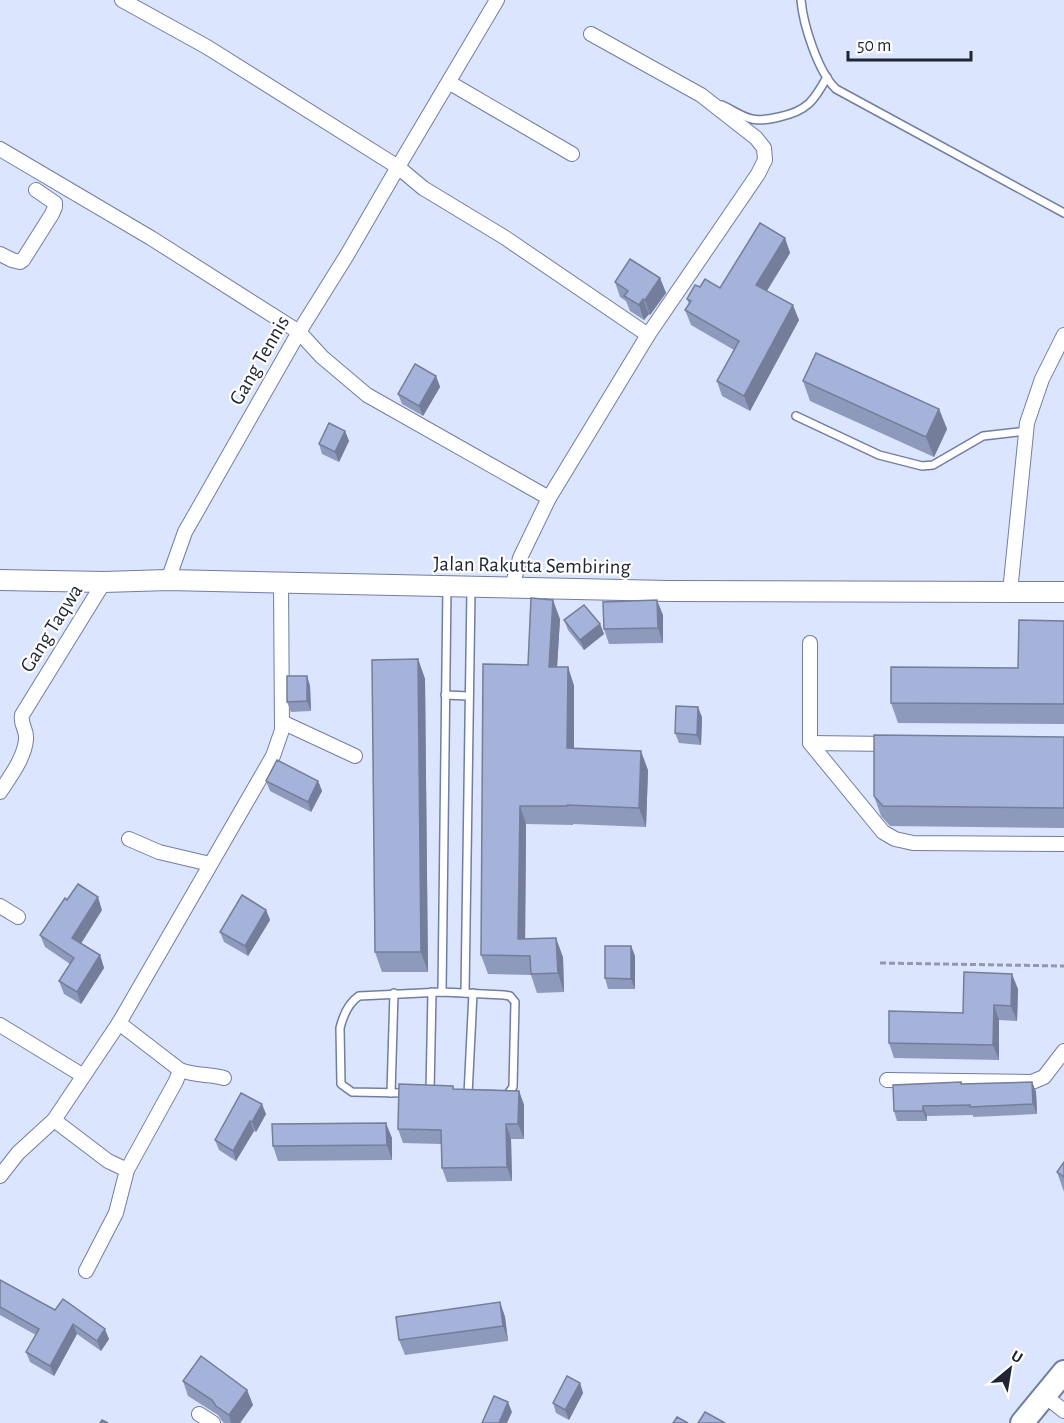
<svg xmlns="http://www.w3.org/2000/svg" width="1064" height="1423" font-family="'Alegreya Sans',sans-serif">
  <style>
    .lines { fill: none; stroke-linecap: round; stroke-linejoin: round }
    .service-casing { stroke: #717ea3; stroke-width: 10 }
    .minor-casing { stroke: #717ea3; stroke-width: 16 }
    .secondary-casing { stroke: #717ea3; stroke-width: 22 }
    .trunk-casing { stroke: #717ea3; stroke-width: 26 }
    .path { stroke: #9098ad; stroke-width: 3; stroke-dasharray: 6 3; stroke-linecap: butt }
    .service { stroke: #fff; stroke-width: 7 }
    .minor { stroke: #fff; stroke-width: 14 }
    .secondary { stroke: #fff; stroke-width: 20 }
    .trunk { stroke: #fff; stroke-width: 22 }
    .wall { fill: #8e9abb }
    .shaded-wall { fill: #747d99 }
    .building { fill: #a5b3da; stroke: #747d99; stroke-width: 1.5 }
    .labels { text-anchor: middle; stroke-width: 4.5; stroke-linejoin: round; paint-order: stroke }
    .street-label { font-size: 21px; fill: #1f2533; stroke: #fff }
  </style>
  <rect width="100%" height="100%" fill="#dce5fe"/>
  <g class="lines">
    <g class="service-casing">
      <g id="service">
        <path d="M801 0C803 24 818 72 836 89L1064 213"/>
        <path d="M722 105C731 109 742 117 752 119 761 121 770 119 779 117 807 111 814 101 827 77"/>
        <polyline points="796,416 879,455 922,466 933,465 983,436 1027,431"/>
        <polyline points="445,695 469,696"/>
        <path d="M442 992 504 995 510 996 515 1002 513 1087 507 1095 352 1092 341 1084 340 1028C343 1016 348 1003 359 996Z"/>
        <polyline points="442,992 447,587"/>
        <polyline points="465,993 471,590"/>
        <polyline points="430,1092 432,992"/>
        <polyline points="391,1093 394,993"/>
        <polyline points="468,1095 473,993"/>
      </g>
    </g>
    <g class="minor-casing">
      <g id="minor">
        <polyline points="122,0 207,47 398,167 347,255 299,332 185,532 168,580"/>
        <polyline points="497,0 398,167 423,188 504,237 648,335"/>
        <polyline points="450,83 572,154"/>
        <polyline points="0,149 151,238 299,332 322,357 367,395 549,498"/>
        <polyline points="0,254 12,260 20,262 23,260 52,214 55,207 55,203 36,190"/>
        <polyline points="512,587 520,558 549,498 648,335 758,174 765,160 764,148 756,138 701,95 591,34"/>
        <polyline points="1010,592 1027,423 1042,379 1064,335"/>
        <polyline points="810,643 810,743"/>
        <polyline points="282,722 355,756"/>
        <polyline points="891,744 810,743 883,832 895,839 913,843 1064,844"/>
        <path d="M0 792C10 777 25 757 26 739 27 729 20 725 22 715L104 582"/>
        <polyline points="129,839 159,852 210,864"/>
        <polyline points="0,906 18,917"/>
        <polyline points="0,1025 82,1075"/>
        <path d="M180 1070C197 1076 209 1074 224 1078"/>
        <polyline points="887,1080 1032,1082 1044,1077 1064,1051"/>
        <polyline points="54,1120 108,1161 127,1170"/>
        <polyline points="0,1176 18,1153 54,1120 119,1023 273,756 282,730 281,582"/>
        <polyline points="86,1271 116,1213 127,1170 176,1081 180,1070 119,1023"/>
        <polyline points="1045,1396 1064,1411"/>
        <polyline points="199,1414 213,1423"/>
      </g>
    </g>
    <g class="secondary-casing">
      <polyline id="secondary" points="0,580 104,582 168,580 668,591 1064,592"/>
    </g>
    <g class="trunk-casing">
      <polyline id="trunk" points="1022,1423 1064,1372"/>
    </g>
    <polyline class="path" points="880,963 1064,966"/>
    <use href="#service" class="service"/>
    <use href="#minor" class="minor"/>
    <use href="#secondary" class="secondary"/>
    <use href="#trunk" class="trunk"/>
  </g>
  <g class="wall">
    <polygon points="785,238 790,253 767,291 799,320 750,411 722,396 717,381 734,350 691,325 685,310 689,304 687,299 700,287 720,288"/>
    <polygon points="660,278 666,293 650,315 649,314 644,320 630,311 626,301 620,297 615,282"/>
    <polygon points="436,376 440,387 423,416 402,404 398,394"/>
    <polygon points="803,381 939,409 947,429 934,457 810,401"/>
    <polygon points="345,431 349,441 339,462 322,454 319,444"/>
    <polygon points="663,615 663,643 609,644 604,629"/>
    <polygon points="560,619 557,667 568,667 574,686 574,749 648,770 646,827 573,824 573,825 526,824 525,939 563,957 564,992 537,993 531,975 488,974 481,955 528,665"/>
    <polygon points="564,620 600,624 604,634 584,650 568,630"/>
    <polygon points="1064,621 1064,724 898,723 891,703 1018,668"/>
    <polygon points="418,659 425,679 428,972 382,972 375,952"/>
    <polygon points="307,676 310,686 311,711 291,712 287,702"/>
    <polygon points="702,717 701,745 679,743 675,733"/>
    <polygon points="1064,737 1064,828 890,826 881,816 874,796"/>
    <polygon points="266,781 318,781 322,791 311,812 270,791"/>
    <polygon points="67,900 102,910 81,943 100,955 104,968 81,1004 64,994 59,981 70,964 45,947 40,935"/>
    <polygon points="266,910 270,920 248,956 224,942 220,932"/>
    <polygon points="631,946 635,956 635,989 608,989 605,978"/>
    <polygon points="1018,989 1017,1021 999,1020 999,1060 894,1058 889,1043 963,1013"/>
    <polygon points="961,1082 962,1084 1032,1082 1036,1092 1037,1114 973,1117 973,1115 927,1116 927,1121 897,1121 894,1111"/>
    <polygon points="453,1086 454,1089 519,1091 524,1105 524,1139 511,1139 512,1181 447,1182 442,1168 441,1144 403,1143 398,1129"/>
    <polygon points="241,1093 266,1114 256,1132 254,1131 236,1161 219,1150 215,1140"/>
    <polygon points="392,1138 392,1160 278,1161 273,1146"/>
    <polygon points="1064,1162 1064,1192 1057,1172"/>
    <polygon points="0,1280 55,1310 109,1339 101,1351 77,1334 54,1376 30,1362 26,1352 36,1335 0,1315"/>
    <polygon points="500,1302 505,1317 508,1341 405,1355 399,1340"/>
    <polygon points="183,1381 247,1390 253,1405 240,1423 224,1423 222,1421 218,1415 188,1396"/>
    <polygon points="580,1383 583,1393 569,1420 556,1413 553,1403"/>
  </g>
  <g class="shaded-wall">
    <polygon points="785,238 790,253 761,300 756,285"/>
    <polygon points="660,278 666,293 650,315 645,300"/>
    <polygon points="643,299 649,314 644,320 639,305"/>
    <polygon points="793,305 799,320 750,411 744,396"/>
    <polygon points="436,376 440,387 423,416 419,406"/>
    <polygon points="939,409 947,429 934,457 926,437"/>
    <polygon points="345,431 349,441 339,462 335,452"/>
    <polygon points="553,600 560,619 556,685 549,667"/>
    <polygon points="657,600 663,615 663,643 658,628"/>
    <polygon points="600,624 604,634 584,650 580,640"/>
    <polygon points="418,659 425,679 428,972 421,952"/>
    <polygon points="568,667 574,686 574,767 567,748"/>
    <polygon points="307,676 310,686 311,711 307,701"/>
    <polygon points="698,707 702,717 701,745 697,735"/>
    <polygon points="641,751 648,770 646,827 639,808"/>
    <polygon points="318,781 322,791 311,812 308,802"/>
    <polygon points="520,806 526,824 525,956 518,939"/>
    <polygon points="98,897 102,910 77,950 72,938"/>
    <polygon points="266,910 270,920 248,956 245,946"/>
    <polygon points="556,938 563,957 564,992 558,973"/>
    <polygon points="631,946 635,956 635,989 631,979"/>
    <polygon points="100,955 104,968 81,1004 77,992"/>
    <polygon points="1012,974 1018,989 1017,1021 1011,1006"/>
    <polygon points="994,1005 999,1020 999,1060 993,1045"/>
    <polygon points="1032,1082 1036,1092 1037,1114 1033,1104"/>
    <polygon points="519,1091 524,1105 524,1139 518,1124"/>
    <polygon points="262,1104 266,1114 256,1132 252,1122"/>
    <polygon points="923,1106 927,1116 927,1121 923,1111"/>
    <polygon points="250,1121 254,1131 236,1161 233,1151"/>
    <polygon points="386,1123 392,1138 392,1160 387,1145"/>
    <polygon points="506,1124 511,1139 512,1181 507,1167"/>
    <polygon points="500,1302 505,1317 508,1341 503,1326"/>
    <polygon points="73,1324 77,1334 54,1376 50,1366"/>
    <polygon points="105,1329 109,1339 101,1351 97,1341"/>
    <polygon points="580,1383 583,1393 569,1420 565,1410"/>
    <polygon points="247,1390 253,1405 240,1423 231,1423 229,1415"/>
    <polygon points="508,1402 512,1412 507,1423 499,1423"/>
  </g>
  <g class="building">
    <polygon points="760,223 785,238 756,285 793,305 744,396 717,381 739,341 685,310 691,301 687,299 695,285 700,287 705,279 720,288"/>
    <polygon points="630,259 660,278 645,300 643,299 639,305 624,296 628,291 615,282"/>
    <polygon points="816,353 939,409 926,437 803,381"/>
    <polygon points="415,364 436,376 419,406 398,394"/>
    <polygon points="329,423 345,431 335,452 319,444"/>
    <polygon points="531,598 553,600 549,667 568,667 567,748 641,751 639,808 567,805 567,806 520,806 518,939 556,938 558,973 531,974 530,956 481,955 483,664 528,665"/>
    <polygon points="657,600 658,628 604,629 603,602"/>
    <polygon points="584,605 600,624 580,640 564,620"/>
    <polygon points="1019,620 1064,621 1064,704 891,703 891,667 1018,668"/>
    <polygon points="418,659 421,952 375,952 372,660"/>
    <polygon points="287,676 307,676 307,701 287,702"/>
    <polygon points="676,706 698,707 697,735 675,733"/>
    <polygon points="874,735 1064,737 1064,808 883,806 874,796"/>
    <polygon points="277,760 318,781 308,802 266,781"/>
    <polygon points="78,884 98,897 72,938 100,955 77,992 59,981 74,958 40,935 65,898 67,900"/>
    <polygon points="242,895 266,910 245,946 220,932"/>
    <polygon points="605,946 631,946 631,979 605,978"/>
    <polygon points="964,972 1012,974 1011,1006 994,1005 993,1045 889,1043 889,1011 963,1013"/>
    <polygon points="961,1082 961,1084 1032,1082 1033,1104 970,1107 970,1105 923,1106 923,1111 894,1111 893,1085"/>
    <polygon points="399,1084 453,1086 453,1089 519,1091 518,1124 506,1124 507,1167 442,1168 441,1130 398,1129"/>
    <polygon points="241,1093 262,1104 252,1122 250,1121 233,1151 215,1140"/>
    <polygon points="386,1123 387,1145 273,1146 272,1124"/>
    <polygon points="1064,1162 1064,1177 1057,1172"/>
    <polygon points="0,1280 55,1310 63,1299 105,1329 97,1341 73,1324 50,1366 26,1352 39,1329 0,1307"/>
    <polygon points="500,1302 503,1326 399,1340 396,1317"/>
    <polygon points="201,1356 247,1390 229,1415 216,1406 212,1400 183,1381"/>
    <polygon points="567,1376 580,1383 565,1410 553,1403"/>
    <polygon points="494,1396 508,1402 499,1423 482,1423"/>
    <polygon points="705,1412 725,1423 698,1423"/>
    <polygon points="677,1417 688,1423 673,1423"/>
    <polygon points="102,1420 108,1423 100,1423"/>
  </g>
  <g class="labels">
    <g class="street-label">
      <text transform="translate(259 360) rotate(-60)" y="7">Gang Tennis</text>
      <text transform="translate(532 565) rotate(1)" y="7">Jalan Rakutta Sembiring</text>
      <text transform="translate(51 628) rotate(-58)" y="7">Gang Taqwa</text>
    </g>
  </g>
  <g transform="translate(1010 1369) rotate(30)" stroke="#ffffff" stroke-width="4.5" paint-order="stroke">
  <path d="M0-4.5L10 22L0 15L-10 22Z" fill="#1f2533"/>
  <text y="-9" font-size="16" font-weight="bold" text-anchor="middle" fill="#1f2533">U</text>
  </g>
  <path d="M848 51v9h123v-9" fill="none" stroke="#1f2533" stroke-width="3"/>
  <text x="857" y="51" font-size="18" fill="#1f2533" stroke="#ffffff" stroke-width="4.5" paint-order="stroke">50 m</text>
</svg>
